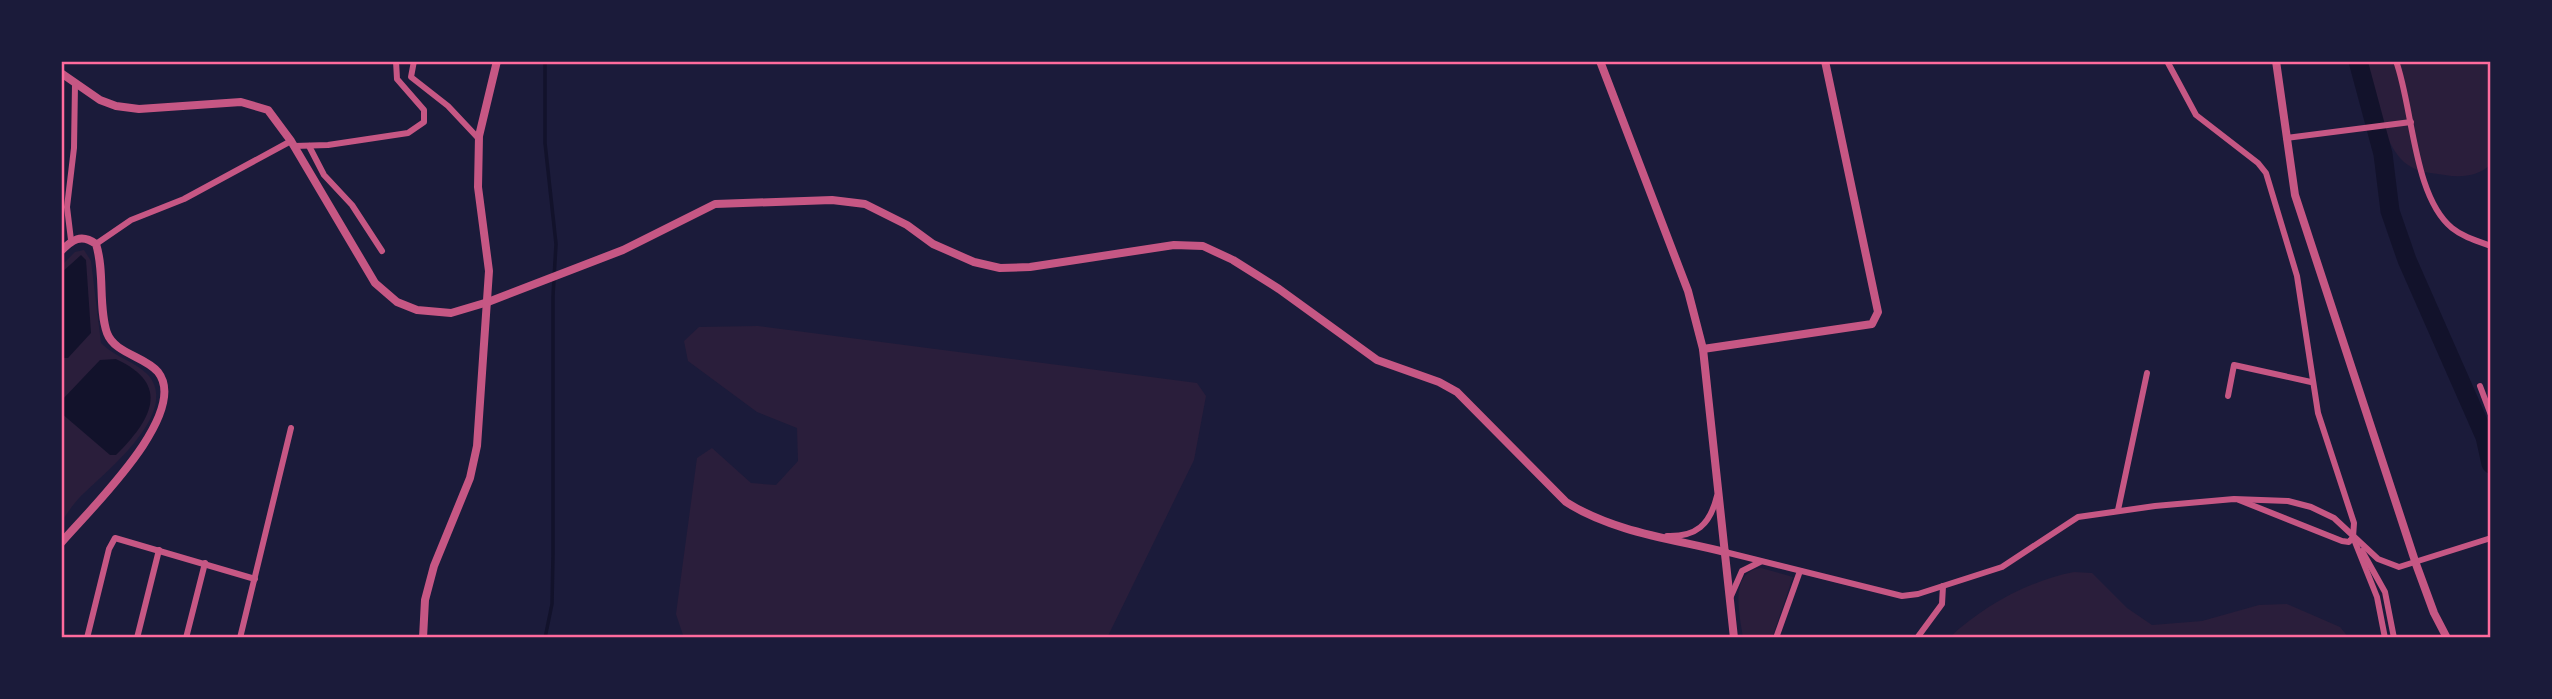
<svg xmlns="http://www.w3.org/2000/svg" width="2552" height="699" font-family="'Source Sans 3',sans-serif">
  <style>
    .green { fill: #2a1e3b }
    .water { fill: #12122b }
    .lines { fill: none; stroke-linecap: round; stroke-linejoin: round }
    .stream { stroke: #12122b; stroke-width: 3.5 }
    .river { stroke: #12122b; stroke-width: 19 }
    .minor { stroke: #c65784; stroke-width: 6 }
    .tertiary { stroke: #c65784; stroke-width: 8 }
    .neatline { fill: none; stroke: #ff6b9d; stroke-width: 2.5 }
  </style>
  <rect width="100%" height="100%" fill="#1b1b3a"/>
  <g class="green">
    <path d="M2362 61 2491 64V164C2479 176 2461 178 2445 175 2431 173 2415 172 2404 162 2383 143 2370 88 2362 61Z"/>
    <path d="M84 250 91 261 101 343C114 357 137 362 149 376 180 414 103 474 80 497 73 504 67 514 61 522V266L75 252Z"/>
    <polygon points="758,326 1197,383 1206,396 1194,460 1107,638 684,638 676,614 697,458 712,448 751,483 776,485 798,461 797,428 757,412 688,361 684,341 699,327"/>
    <path d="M1761 568 1793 577 1772 638H1743C1740 616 1728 572 1761 568Z"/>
    <path d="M2074 572 2092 573 2127 608 2152 625 2202 621 2259 605 2287 604 2340 627 2349 638H1949C1983 606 2028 581 2074 572Z"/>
  </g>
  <g class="water">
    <polygon points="81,255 86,260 91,333 68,358 61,358 61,273"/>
    <path d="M116 359C172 385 151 420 116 455H110L61 413V401L100 360Z"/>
  </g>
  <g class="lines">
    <polyline class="stream" points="545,61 545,143 556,244 553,296 553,555 552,604 545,638"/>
    <polyline class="river" points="2358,61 2383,154 2390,211 2407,260 2485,437 2491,464"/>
    <g class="minor">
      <polyline points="414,61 411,77 448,106 479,139"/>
      <polyline points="2167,61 2196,115 2258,163 2266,173 2297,276 2318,413 2354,523 2353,537 2377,597 2385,638"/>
      <path d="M2396 61C2413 107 2413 196 2452 228 2463 237 2477 241 2491 246"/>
      <polyline points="2286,138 2411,122"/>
      <polyline points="294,146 328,145 408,133 424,122 424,110 397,79 396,61"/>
      <polyline points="309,146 324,175 352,205 382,251"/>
      <polyline points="71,240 67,207 74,148 75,84"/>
      <polyline points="96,244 131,220 184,199 291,141"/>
      <polyline points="2480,386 2491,415"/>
      <polyline points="2228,396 2234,365 2311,382"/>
      <polyline points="2239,500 2342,541 2349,542 2353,537"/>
      <polyline points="2118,510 2147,373"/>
      <path d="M1667 536C1696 537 1710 525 1717 496"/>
      <polyline points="2362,551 2385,592 2394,638"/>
      <polyline points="1725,552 1902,596 1918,594 2002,567 2078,517 2155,506 2234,499 2288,501 2311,507 2334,518 2378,559 2399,567 2491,538"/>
      <polyline points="1731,596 1742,571 1760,562"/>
      <polyline points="87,638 109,549 115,538 255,579"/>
      <polyline points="137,638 159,550"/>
      <polyline points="186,638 205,563"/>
      <polyline points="240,638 291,428"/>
      <polyline points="1776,638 1800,571"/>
      <polyline points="1917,638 1942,604 1943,586"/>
    </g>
    <g class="tertiary">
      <polyline points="1600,61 1688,291 1703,349 1734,638"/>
      <polyline points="2276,61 2295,195 2416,564 2434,613 2447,638"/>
      <path d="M61 73 100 100 116 106 139 109 241 102 268 110 291 141 375 283 397 302 417 310 451 313 488 302 623 250 715 204 832 200 865 204 907 225 933 244 974 262 1000 268 1030 267 1174 245 1203 246 1233 260 1279 289 1377 360 1439 382 1457 392 1566 502C1613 532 1673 539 1725 552"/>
      <path d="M61 251C72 240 81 233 96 244 105 272 98 307 107 333 115 354 145 356 158 372 191 414 87 512 61 543"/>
      <polyline points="1703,349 1872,324 1878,312 1825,61"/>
      <polyline points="423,638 425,600 434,566 470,478 477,446 489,271 478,187 479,136 497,61"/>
    </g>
  </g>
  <rect width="2552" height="699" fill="none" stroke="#1b1b3a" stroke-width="126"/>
  <rect x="63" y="63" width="2426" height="573" class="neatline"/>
</svg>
